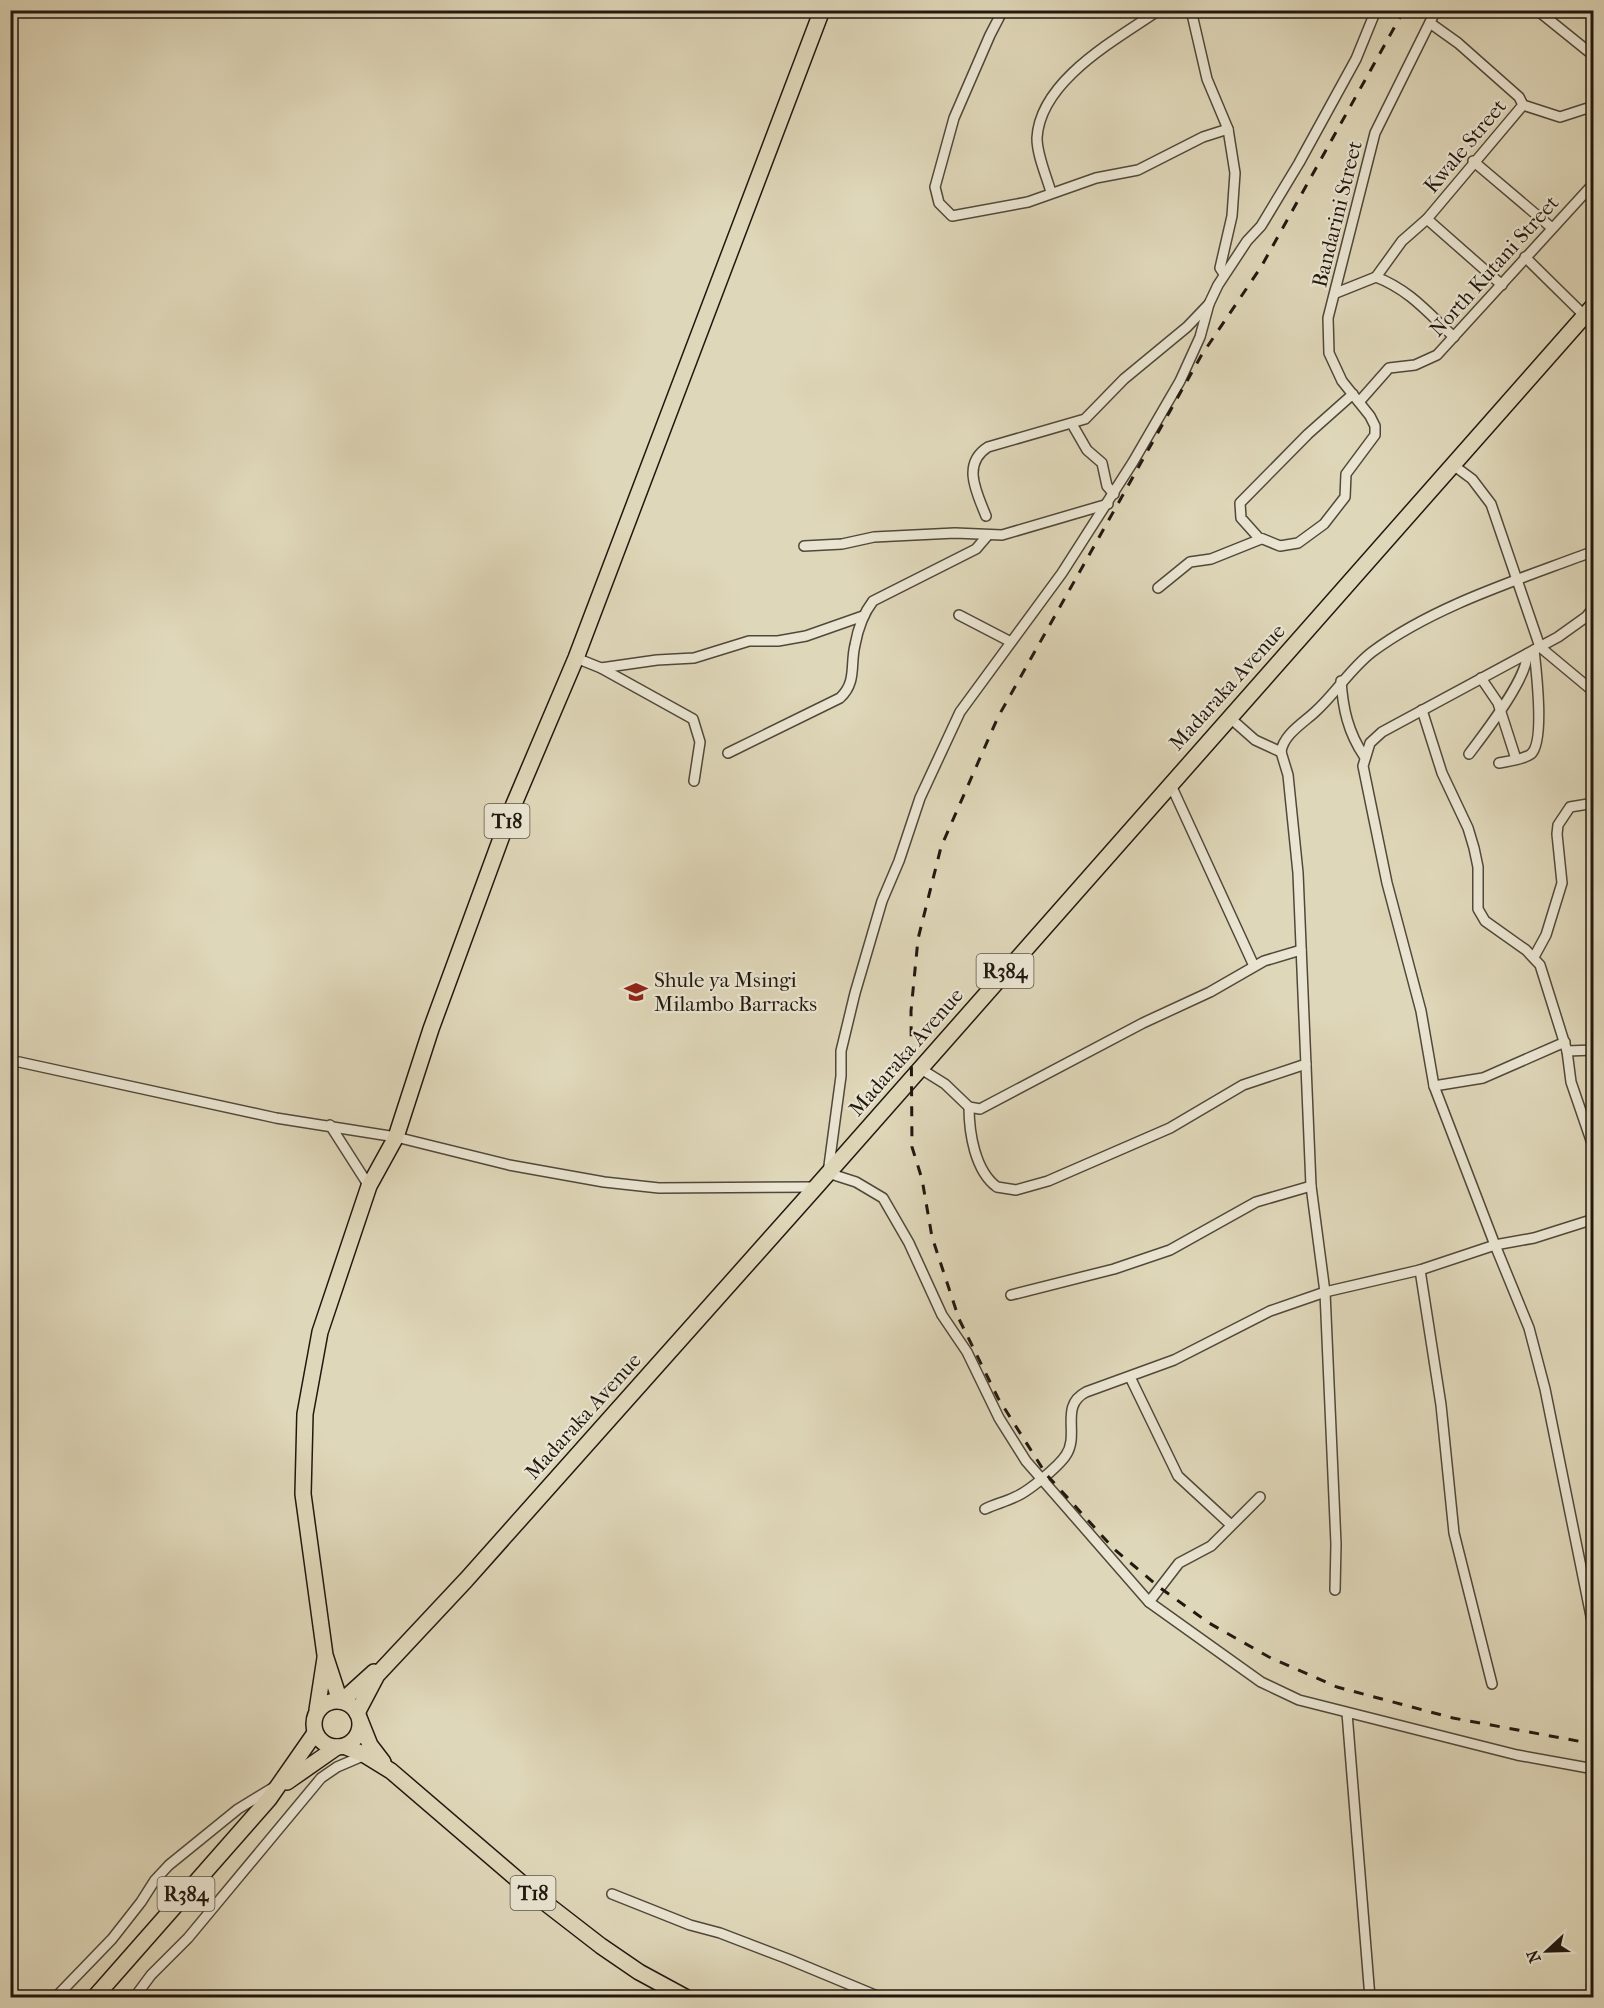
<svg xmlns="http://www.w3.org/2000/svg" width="1604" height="2008" font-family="'IM FELL French Canon',serif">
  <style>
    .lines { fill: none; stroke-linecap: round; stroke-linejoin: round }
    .minor-casing { stroke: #51483a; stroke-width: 12 }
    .primary-casing { stroke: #221810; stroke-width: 18 }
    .trunk-casing { stroke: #221810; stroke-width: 18 }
    .minor { stroke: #eae5d2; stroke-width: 9 }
    .primary { stroke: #dfd7b9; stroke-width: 15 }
    .trunk { stroke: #dfd7b9; stroke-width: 15 }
    .rail { stroke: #221810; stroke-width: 3; stroke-dasharray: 10 10; stroke-linecap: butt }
    .labels { text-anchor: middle; stroke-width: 4.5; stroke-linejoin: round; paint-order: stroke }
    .shield { fill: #eae5d2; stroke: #5e564a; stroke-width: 1.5 }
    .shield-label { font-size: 20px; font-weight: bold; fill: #221810 }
    .street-label { font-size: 21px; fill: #221810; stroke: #eae5d2 }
    .poi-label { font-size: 21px; fill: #221810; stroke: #eae5d2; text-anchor: start }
  </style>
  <rect width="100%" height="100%" fill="#dfd7b9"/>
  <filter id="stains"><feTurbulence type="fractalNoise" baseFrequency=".00333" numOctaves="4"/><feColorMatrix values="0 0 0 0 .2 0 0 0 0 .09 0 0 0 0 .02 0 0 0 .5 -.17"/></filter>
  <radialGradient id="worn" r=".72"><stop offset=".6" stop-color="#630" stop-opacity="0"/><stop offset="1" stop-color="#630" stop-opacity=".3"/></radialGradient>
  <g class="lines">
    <g class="minor-casing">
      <g id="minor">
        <polyline points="1003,10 990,35 954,118 935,187 939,203 952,216 1028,202 1096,178 1138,170 1203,137 1228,129"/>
        <polyline points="1191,10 1207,79 1228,129 1235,173 1232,216 1220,268 1224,274"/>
        <polyline points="1376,10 1356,59 1299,163 1261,226 1247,241 1218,285 1209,304 1200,337 1180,381 1133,462 1062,573 960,712 920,798 899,861 882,901 855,993 841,1051 841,1076 828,1173 856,1182 883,1198 909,1243 942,1315 967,1352 999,1418 1026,1461 1149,1602 1261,1682 1299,1700 1517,1755 1594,1769"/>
        <polyline points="1537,10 1594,56"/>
        <polyline points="1523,105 1560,117 1594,106"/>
        <polyline points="1473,161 1552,228"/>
        <path d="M1051 192C1046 175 1037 155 1037 138 1040 80 1117 39 1159 10"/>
        <polyline points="1427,219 1502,285"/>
        <polyline points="1525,257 1594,325"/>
        <polyline points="1376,277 1402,241 1427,219 1523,105 1519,97 1458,43 1430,23"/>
        <path d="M1336 293 1376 277C1410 290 1429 314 1454 337"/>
        <polyline points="1353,394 1308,434 1240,503 1241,518 1258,537 1280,546 1298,543 1324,524 1345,497 1346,474 1375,435 1375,426 1370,416 1342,381 1329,353 1328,318 1375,133 1436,10"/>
        <polyline points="1359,402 1389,368 1415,365 1437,355 1594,183"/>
        <polyline points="1072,424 1087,450 1102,463 1107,486 1114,494"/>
        <polyline points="1453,465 1472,479 1491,504 1540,647 1594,692"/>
        <path d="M986 516C977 493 961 464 988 447L1085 419 1124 379 1187 327 1209 304"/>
        <polyline points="804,546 842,544 874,537 955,533 1002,535 1108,504"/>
        <polyline points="1158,588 1190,562 1211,559 1261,539"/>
        <polyline points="1594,607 1586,617 1558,637 1382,732 1370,743 1363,766 1387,883 1421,1011 1434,1086 1495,1245 1529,1328 1545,1389 1594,1631"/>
        <polyline points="959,615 1011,642"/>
        <polyline points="576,658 601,668 657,660 694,658 749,641 778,641 806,636 863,616"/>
        <polyline points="601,668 693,719 700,742 694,781"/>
        <polyline points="1481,678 1498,703 1516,759"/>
        <path d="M1341 681C1343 709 1348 732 1364 756"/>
        <polyline points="1422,710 1442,773 1468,828 1474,848 1478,867 1478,909 1485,921 1526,950 1540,965 1567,1051 1571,1082 1594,1149"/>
        <polyline points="1229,717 1255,740 1281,752 1288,775 1298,873 1311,1186 1325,1292 1336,1544 1335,1590"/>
        <path d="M1281 752C1283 735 1303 723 1315 712 1336 693 1350 669 1372 652 1435 605 1521 579 1594 551"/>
        <path d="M728 753 840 698C857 682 850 665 855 645 858 628 863 614 873 601L976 549 988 535"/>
        <path d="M1469 754C1484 734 1528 678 1527 654"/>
        <polyline points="1593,759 1594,749"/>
        <path d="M1499 763C1509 761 1523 760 1531 754 1545 742 1536 668 1534 650"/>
        <polyline points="1170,783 1254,966"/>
        <polyline points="1534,957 1546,935 1562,883 1557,834 1558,825 1570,807 1594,803"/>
        <polyline points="1567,1051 1594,1050"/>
        <polyline points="10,1060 276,1118 396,1137 509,1165 604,1182 659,1188 816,1187"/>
        <polyline points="921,1069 945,1084 969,1107 980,1109 1143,1023 1210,992 1264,961 1301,950"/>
        <polyline points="1434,1086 1483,1078 1565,1042"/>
        <path d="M969 1107C969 1133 975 1171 997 1187L1016 1190 1048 1181 1170 1128 1243 1085 1306 1064"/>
        <polyline points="330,1125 369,1186"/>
        <polyline points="1420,1270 1441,1405 1454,1533 1492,1684"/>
        <polyline points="1011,1295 1114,1269 1170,1250 1256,1202 1311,1186"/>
        <polyline points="1130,1377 1178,1476 1230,1524"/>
        <path d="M985 1509C995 1504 1005 1502 1015 1497 1028 1492 1059 1466 1066 1455 1080 1434 1059 1406 1086 1392L1174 1360 1270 1311 1325 1292 1420 1270 1495 1245 1534 1238 1594 1219"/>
        <polyline points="1149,1602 1179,1563 1211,1546 1260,1497"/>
        <polyline points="1347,1713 1370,1998"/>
        <polyline points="612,1894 690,1925 720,1933 788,1959 882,1998"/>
        <polyline points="55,1998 112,1939 141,1902 155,1880 169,1865 238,1809 274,1787"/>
        <polyline points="134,1998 151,1975 188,1938 321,1778 337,1767 365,1755"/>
      </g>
    </g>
    <g class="primary-casing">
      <g id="primary">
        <polyline points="342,1701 374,1672"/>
        <polyline points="357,1713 377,1675 466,1580 816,1187 1594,305"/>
        <polyline points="287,1782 337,1747"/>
        <polyline points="94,1998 269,1799 315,1733"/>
      </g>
    </g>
    <g class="trunk-casing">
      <g id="trunk">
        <circle cx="337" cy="1724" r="23"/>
        <polyline points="340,1701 325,1655 303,1494 305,1414 320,1332 369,1186 396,1137 431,1029 511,811 576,658 822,10"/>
        <polyline points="317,1710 325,1658"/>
        <polyline points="360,1720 370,1745 383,1762"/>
        <polyline points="344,1746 365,1755 391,1771 539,1898 601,1946 639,1972 687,1998"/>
      </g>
    </g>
    <use href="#minor" class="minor"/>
    <use href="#primary" class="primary"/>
    <use href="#trunk" class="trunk"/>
    <polyline class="rail" points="1404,10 1261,267 1201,356 998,717 941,847 918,939 911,1011 912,1147 922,1179 932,1237 959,1319 998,1398 1046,1474 1114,1549 1159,1587 1209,1623 1269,1657 1337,1687 1453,1718 1594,1744"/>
  </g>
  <defs>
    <g id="school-bare" transform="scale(1.8)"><path d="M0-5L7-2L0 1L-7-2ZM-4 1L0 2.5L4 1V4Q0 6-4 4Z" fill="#8f2418" stroke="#eae5d2" stroke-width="2.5" paint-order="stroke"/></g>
  </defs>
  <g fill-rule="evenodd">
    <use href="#school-bare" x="636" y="992"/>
  </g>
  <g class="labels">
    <g class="shield">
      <rect x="484.5" y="804" width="45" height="34" rx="4.5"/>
      <rect x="976.5" y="954" width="57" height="34" rx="4.5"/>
      <rect x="510.5" y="1876" width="45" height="34" rx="4.5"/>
      <rect x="157.5" y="1877" width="57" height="34" rx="4.5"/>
    </g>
    <g class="shield-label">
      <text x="507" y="828">T18</text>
      <text x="1005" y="978">R384</text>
      <text x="533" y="1900">T18</text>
      <text x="186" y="1901">R384</text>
    </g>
    <g class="street-label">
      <text transform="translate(1465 146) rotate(-50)" y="7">Kwale Street</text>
      <text transform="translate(1337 214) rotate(-76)" y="7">Bandarini Street</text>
      <text transform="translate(1494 266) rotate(-48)" y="7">North Kutani Street</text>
      <text transform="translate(1227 687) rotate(-48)" y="7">Madaraka Avenue</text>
      <text transform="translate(906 1052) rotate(-49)" y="7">Madaraka Avenue</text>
      <text transform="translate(583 1416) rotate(-48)" y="7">Madaraka Avenue</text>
    </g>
    <g class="poi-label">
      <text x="654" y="987">Shule ya Msingi<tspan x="654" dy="24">Milambo Barracks</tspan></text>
    </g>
  </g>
  <rect width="1604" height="2008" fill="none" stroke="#dfd7b9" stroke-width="36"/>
  <rect x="12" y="12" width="1580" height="1984" fill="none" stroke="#221810" stroke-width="3"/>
  <rect x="18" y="18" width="1568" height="1972" fill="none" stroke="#221810" stroke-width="1.5"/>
  <g transform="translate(1547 1951) rotate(248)" stroke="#eae5d2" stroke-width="4.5" paint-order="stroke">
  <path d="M0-4.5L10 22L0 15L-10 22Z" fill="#221810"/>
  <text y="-9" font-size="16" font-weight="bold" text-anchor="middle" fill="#221810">N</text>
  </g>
  <rect width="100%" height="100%" filter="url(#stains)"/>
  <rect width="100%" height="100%" fill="url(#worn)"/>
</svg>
